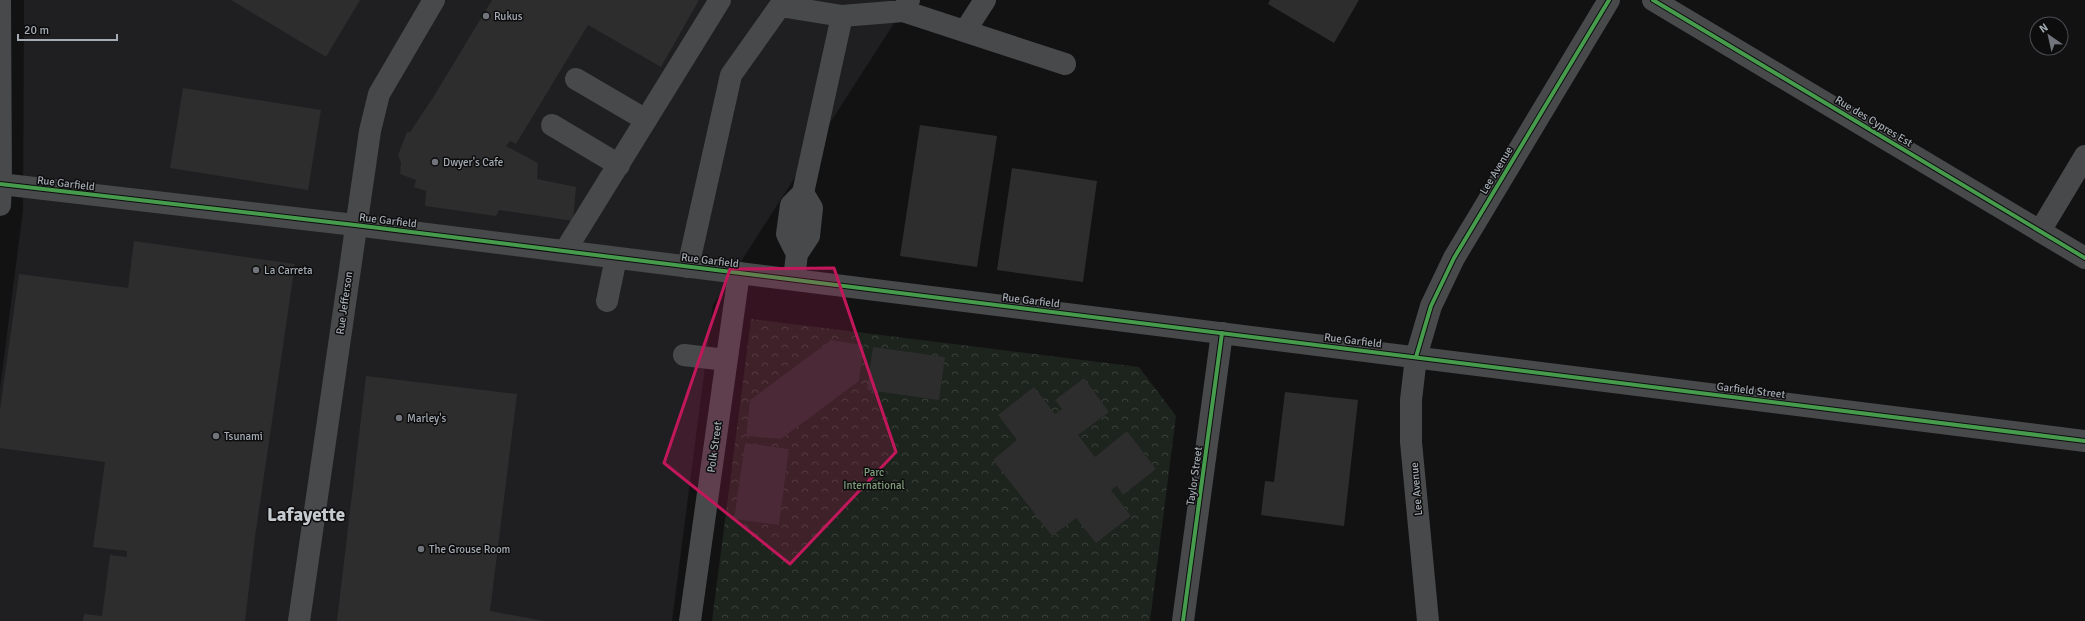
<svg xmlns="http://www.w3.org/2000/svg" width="2085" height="621" font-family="Signika,sans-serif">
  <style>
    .built { fill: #1f1f21 }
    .park { fill: url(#park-crowns) }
    .building { fill: #2d2d2e }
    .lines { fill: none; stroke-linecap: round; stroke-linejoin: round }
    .minor { stroke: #47494b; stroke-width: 22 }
    .cycleway-casing { stroke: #0d0d0e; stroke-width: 6 }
    .cycleway { stroke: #469c4c; stroke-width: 4 }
    .marked { fill: #c2185b; fill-opacity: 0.2; stroke: #c2185b; stroke-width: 3; stroke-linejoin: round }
    .poi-dot { fill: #71757b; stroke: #0d0d0e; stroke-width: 1.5 }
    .labels { text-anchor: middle; stroke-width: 3; stroke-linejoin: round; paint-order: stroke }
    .poi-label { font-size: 11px; fill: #a4abb3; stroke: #0d0d0e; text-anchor: start }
    .street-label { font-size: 11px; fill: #a4abb3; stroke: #0d0d0e }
    .park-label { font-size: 11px; fill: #809d7c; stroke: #0d0d0e }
    .town-label { font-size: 19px; font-weight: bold; fill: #c5cacf; stroke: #0d0d0e }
  </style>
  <defs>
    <pattern id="park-crowns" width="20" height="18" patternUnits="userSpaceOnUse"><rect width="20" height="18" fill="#1d231d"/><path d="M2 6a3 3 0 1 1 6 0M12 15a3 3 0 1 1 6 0" fill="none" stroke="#3b403b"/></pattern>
  </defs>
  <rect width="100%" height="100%" fill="#121213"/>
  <polygon class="built" points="24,0 909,0 713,305 672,621 0,621 0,388 23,210"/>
  <polygon class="park" points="751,319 1139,367 1176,416 1150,621 712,621"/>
  <g class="building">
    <polygon points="231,0 360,0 326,57"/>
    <polygon points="492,0 699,0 661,67 588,25 516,144 510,141 506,146 538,163 537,179 576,187 573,221 499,210 496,216 425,206 426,191 414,187 416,180 400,174 401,163 398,155 407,132 410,132 434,96"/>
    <polygon points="1270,0 1359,0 1334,43 1268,4"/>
    <polygon points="183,88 321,110 308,190 170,168"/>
    <polygon points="920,125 997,136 977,267 900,256"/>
    <polygon points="1012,168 1097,181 1083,282 997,270"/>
    <polygon points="134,241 295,264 255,537 245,621 83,621 84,614 102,616 110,555 127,557 127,551 93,547 105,462 0,448 0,410 19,274 128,288"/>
    <polygon points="831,340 864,345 859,381 781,439 746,436 750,400"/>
    <polygon points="873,347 945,357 939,400 867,390"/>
    <polygon points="366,376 517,394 490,611 544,621 337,621"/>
    <polygon points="1084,378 1109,412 1078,435 1095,457 1127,431 1156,469 1123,495 1117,486 1111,490 1131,516 1096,543 1076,518 1052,536 993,460 1017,440 998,415 1034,387 1055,414 1062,409 1055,400"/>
    <polygon points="1285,392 1358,400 1344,526 1261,515 1265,481 1274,482"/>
    <polygon points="745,443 789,449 779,525 734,519"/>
  </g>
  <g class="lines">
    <g class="minor">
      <polyline points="1653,0 2085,258"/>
      <polyline points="903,11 1065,64"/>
      <polyline points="842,16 903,11 909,0"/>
      <polyline points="965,31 985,0"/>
      <polyline points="576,79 646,120"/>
      <polyline points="552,125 619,165"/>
      <polyline points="0,184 355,225 2085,441"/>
      <polyline points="0,205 1,184 0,0"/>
      <polyline points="2040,231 2085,156"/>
      <polyline points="565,251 720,0"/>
      <polyline points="688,267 731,75 780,6 842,16 803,193"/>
      <polyline points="794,279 797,254 809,236 812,208 803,193 791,205 787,234 797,254"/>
      <polyline points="607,301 616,258"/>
      <polyline points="684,355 726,360"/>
      <polyline points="299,621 370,131 379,94 434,0"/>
      <polyline points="690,621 739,273"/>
      <polyline points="1183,621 1222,333"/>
      <polyline points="1428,621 1411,442 1411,400 1416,357 1431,306 1454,258 1609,0"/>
    </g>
    <g class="cycleway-casing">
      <g id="cycleway">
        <polyline points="1653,0 2085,258"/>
        <polyline points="0,184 355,225 2085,441"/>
        <polyline points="1416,357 1431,306 1454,258 1609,0"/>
        <polyline points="1183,621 1222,333"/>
      </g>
    </g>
    <use href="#cycleway" class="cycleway"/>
  </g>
  <path class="marked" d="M834 268 896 452 790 564 664 463 730 269Z"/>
  <g class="poi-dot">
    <circle cx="486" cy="16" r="4"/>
    <circle cx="435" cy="162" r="4"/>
    <circle cx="256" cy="270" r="4"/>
    <circle cx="399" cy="418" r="4"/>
    <circle cx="216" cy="436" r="4"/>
    <circle cx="421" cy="549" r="4"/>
  </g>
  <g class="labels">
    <g class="poi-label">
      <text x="494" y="20">Rukus</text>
      <text x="443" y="166">Dwyer's Cafe</text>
      <text x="264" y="274">La Carreta</text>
      <text x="407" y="422">Marley's</text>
      <text x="224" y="440">Tsunami</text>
      <text x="429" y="553">The Grouse Room</text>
    </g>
    <g class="street-label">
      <text transform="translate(1874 121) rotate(31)" y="4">Rue des Cypres Est</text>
      <text transform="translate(1496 170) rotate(-59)" y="4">Lee Avenue</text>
      <text transform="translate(66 183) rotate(7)" y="4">Rue Garfield</text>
      <text transform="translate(388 220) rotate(7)" y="4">Rue Garfield</text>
      <text transform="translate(710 260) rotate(7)" y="4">Rue Garfield</text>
      <text transform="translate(1031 300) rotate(7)" y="4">Rue Garfield</text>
      <text transform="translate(344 303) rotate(-82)" y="4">Rue Jefferson</text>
      <text transform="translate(1353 340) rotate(7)" y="4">Rue Garfield</text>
      <text transform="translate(1751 390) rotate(7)" y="4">Garfield Street</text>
      <text transform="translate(714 447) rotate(-82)" y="4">Polk Street</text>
      <text transform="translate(1194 476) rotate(-82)" y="4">Taylor Street</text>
      <text transform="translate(1416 489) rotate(-95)" y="4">Lee Avenue</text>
    </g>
    <g class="park-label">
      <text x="874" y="476">Parc<tspan x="874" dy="13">International</tspan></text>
    </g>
    <g class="town-label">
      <text x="306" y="521">Lafayette</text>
    </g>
  </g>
  <g transform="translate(2049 36) rotate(326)"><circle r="19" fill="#0d0d0e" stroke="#494c50"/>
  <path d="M0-3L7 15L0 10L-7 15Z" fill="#71757b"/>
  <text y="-6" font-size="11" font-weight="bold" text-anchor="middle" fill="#a4abb3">N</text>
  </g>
  <path d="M18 34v6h99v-6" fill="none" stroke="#a4abb3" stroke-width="2"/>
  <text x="24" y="34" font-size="12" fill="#a4abb3" stroke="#0d0d0e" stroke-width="3" paint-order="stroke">20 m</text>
</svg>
